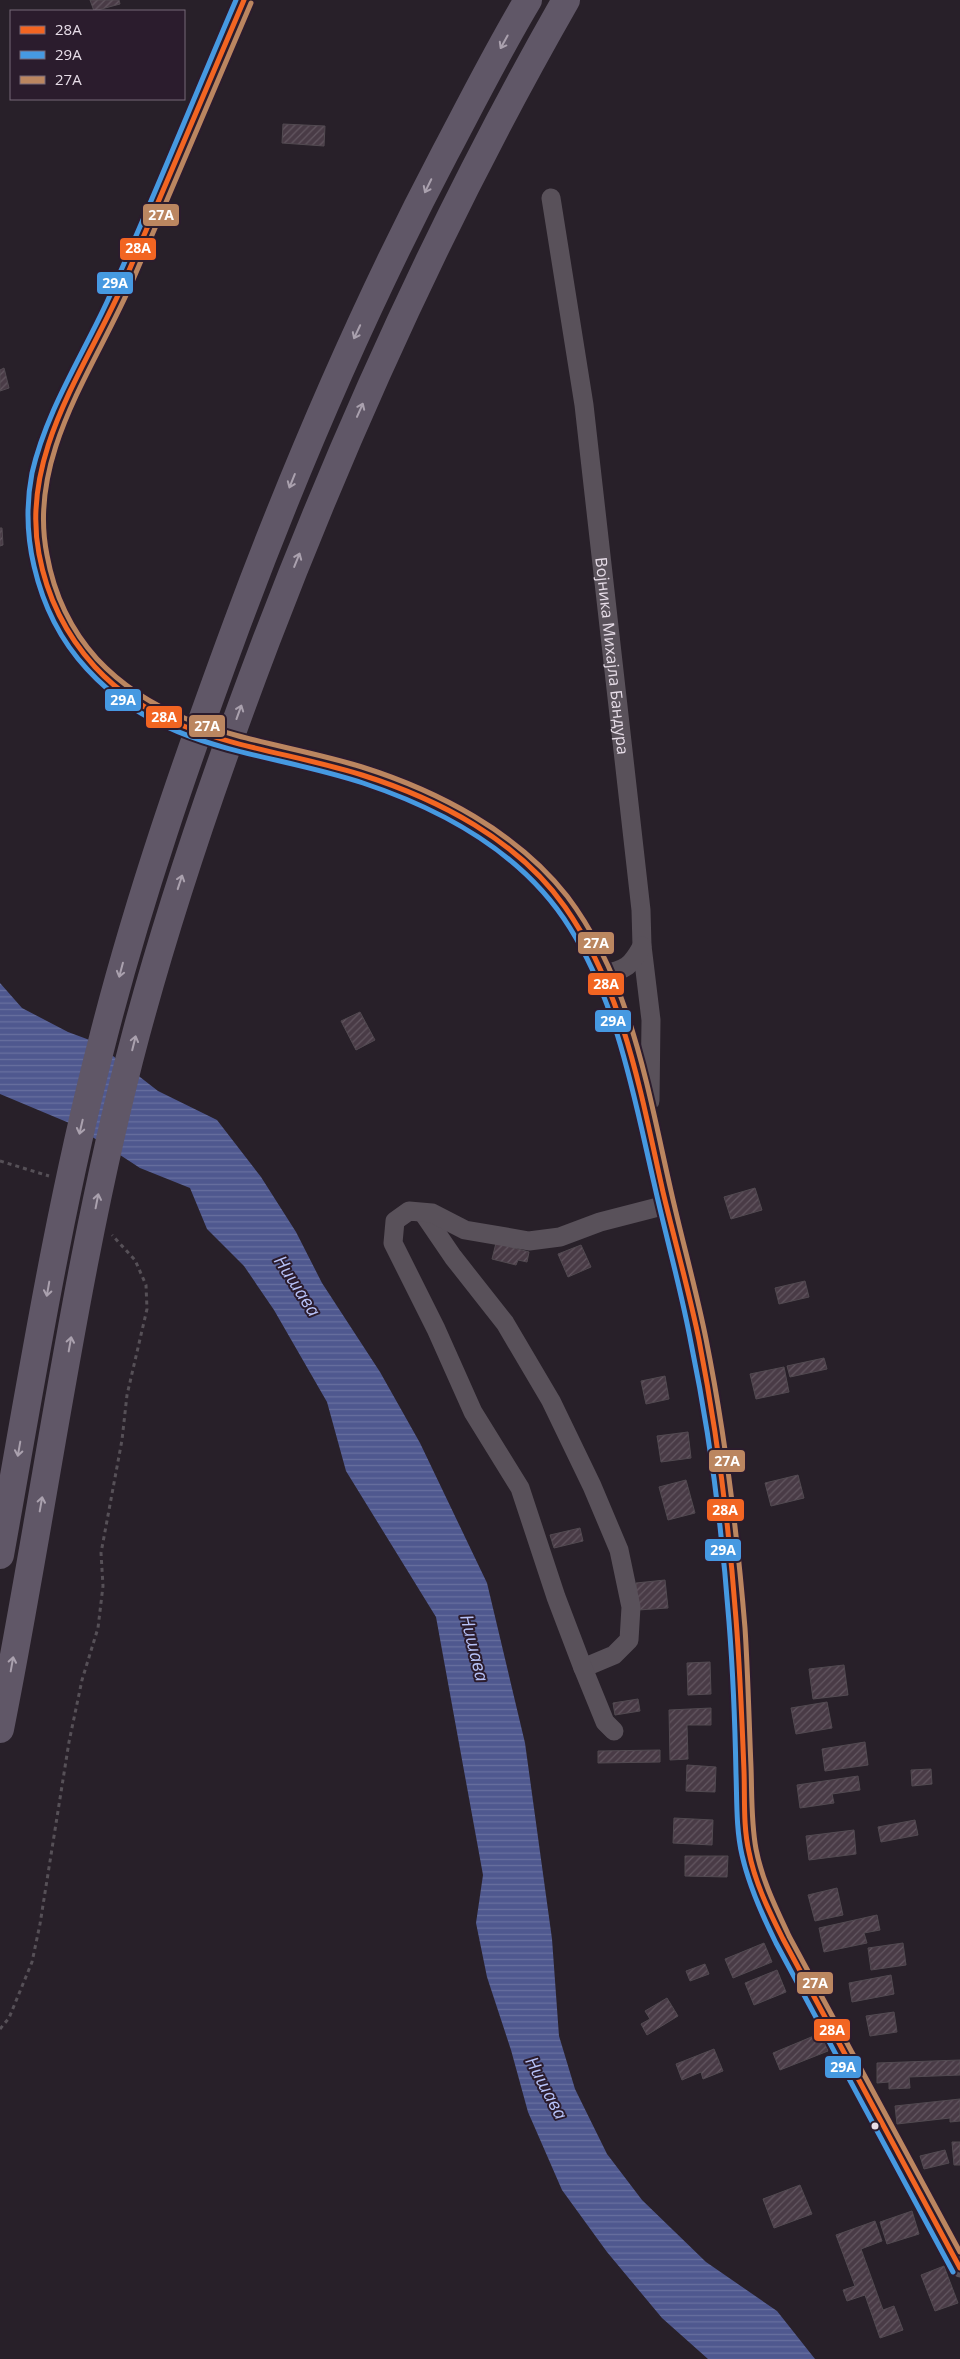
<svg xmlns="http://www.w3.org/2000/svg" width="960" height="2359" font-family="'Open Sans',sans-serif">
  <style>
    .water { fill: url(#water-rules) }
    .building { fill: url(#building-hatch); stroke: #524a51 }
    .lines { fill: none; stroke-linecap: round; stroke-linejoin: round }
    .path { stroke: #565057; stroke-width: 3; stroke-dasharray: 4 4; stroke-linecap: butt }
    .minor { stroke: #59515a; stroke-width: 19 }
    .highway { stroke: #605767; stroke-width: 28 }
    .bus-1-casing { stroke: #2b1c2d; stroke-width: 9 }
    .bus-2-casing { stroke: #2b1c2d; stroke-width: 9 }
    .bus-3-casing { stroke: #2b1c2d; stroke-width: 9 }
    .bus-1 { stroke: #f26522; stroke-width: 5 }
    .bus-2 { stroke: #4699e1; stroke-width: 5 }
    .bus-3 { stroke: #bb8660; stroke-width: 5 }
    .oneway { stroke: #aaa1ae }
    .bus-dot { fill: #e7dde8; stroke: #2b1c2d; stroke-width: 2 }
    .labels { text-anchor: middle; stroke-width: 4; stroke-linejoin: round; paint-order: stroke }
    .street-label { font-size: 16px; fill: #e7dde8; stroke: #2b1c2d }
    .water-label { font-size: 18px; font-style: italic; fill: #b7c2f8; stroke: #2b1c2d }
    .line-badge { stroke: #2b1c2d; stroke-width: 2 }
    .badge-label { font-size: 14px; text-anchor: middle; font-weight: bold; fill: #fff }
  </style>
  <defs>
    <pattern id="water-rules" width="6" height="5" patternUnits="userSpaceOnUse" patternTransform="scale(1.25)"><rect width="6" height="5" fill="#4f588f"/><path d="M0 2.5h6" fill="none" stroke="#68709f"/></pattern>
    <pattern id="building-hatch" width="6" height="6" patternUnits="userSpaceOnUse" patternTransform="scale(1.25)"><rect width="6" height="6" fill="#493b46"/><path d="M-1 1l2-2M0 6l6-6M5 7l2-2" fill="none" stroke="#635761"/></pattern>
  </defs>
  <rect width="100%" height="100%" fill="#282029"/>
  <polygon class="water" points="0,983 22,1008 68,1032 95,1042 158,1091 217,1120 261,1177 296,1232 322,1283 380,1372 420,1443 487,1583 525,1743 552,1939 559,2036 575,2089 607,2154 642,2200 706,2262 777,2311 815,2359 708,2359 662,2318 607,2252 562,2190 528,2112 511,2050 487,1977 476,1923 483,1875 436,1617 346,1471 327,1402 274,1310 244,1266 207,1229 190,1188 140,1168 74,1125 0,1094"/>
  <g class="building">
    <polygon points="90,0 119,0 120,4 94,11"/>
    <polygon points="283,124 325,126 324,146 282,143"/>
    <polygon points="4,368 9,388 0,391 0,370"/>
    <polygon points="0,528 2,528 3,545 0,546"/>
    <polygon points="360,1012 375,1040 356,1050 341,1021"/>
    <polygon points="755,1188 762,1210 731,1219 724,1197"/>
    <polygon points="496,1243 529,1252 527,1262 518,1260 516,1265 492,1259"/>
    <polygon points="581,1245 591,1267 568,1277 558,1254"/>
    <polygon points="805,1281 809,1297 779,1304 775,1288"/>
    <polygon points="824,1358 827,1369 790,1377 787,1366"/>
    <polygon points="784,1367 789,1392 756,1399 750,1374"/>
    <polygon points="665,1376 669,1399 646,1404 641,1381"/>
    <polygon points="688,1432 691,1458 661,1462 657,1436"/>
    <polygon points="798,1475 804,1498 771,1506 765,1483"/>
    <polygon points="686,1480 695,1513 668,1520 659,1487"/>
    <polygon points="580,1528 583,1541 554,1548 550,1535"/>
    <polygon points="665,1580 668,1608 638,1610 636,1583"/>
    <polygon points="710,1662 711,1694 688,1695 687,1663"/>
    <polygon points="844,1665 848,1695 813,1699 809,1669"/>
    <polygon points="638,1699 640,1711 615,1715 613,1703"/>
    <polygon points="827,1702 832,1728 796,1734 791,1708"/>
    <polygon points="711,1708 711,1725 687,1725 688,1759 670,1760 669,1710"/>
    <polygon points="865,1742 868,1765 825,1771 822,1749"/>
    <polygon points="660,1750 660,1762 598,1763 598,1751"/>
    <polygon points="687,1765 716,1767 715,1792 686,1791"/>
    <polygon points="931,1769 932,1784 912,1786 911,1770"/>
    <polygon points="858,1776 860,1790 832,1794 834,1803 800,1808 797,1785"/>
    <polygon points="674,1818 713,1820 712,1845 673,1843"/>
    <polygon points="915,1820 918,1835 881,1842 878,1827"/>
    <polygon points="854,1830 856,1854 809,1860 806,1836"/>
    <polygon points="685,1856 728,1856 727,1877 685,1876"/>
    <polygon points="837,1888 843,1915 815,1921 808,1895"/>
    <polygon points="877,1915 880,1930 864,1933 867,1943 824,1952 819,1928"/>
    <polygon points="764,1943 772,1962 733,1978 725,1959"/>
    <polygon points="903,1943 906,1965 871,1970 868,1948"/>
    <polygon points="705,1964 709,1974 690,1981 686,1971"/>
    <polygon points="777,1970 786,1992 754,2005 745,1983"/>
    <polygon points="891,1975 894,1994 852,2002 849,1983"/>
    <polygon points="667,1998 678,2016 647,2035 641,2024 650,2019 645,2011"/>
    <polygon points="894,2012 897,2032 870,2036 866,2016"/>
    <polygon points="821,2033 828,2051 780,2070 773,2053"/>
    <polygon points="714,2049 723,2071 703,2079 701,2072 682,2080 676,2064"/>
    <polygon points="960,2060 960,2075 909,2077 910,2088 889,2089 889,2082 877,2083 877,2063"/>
    <polygon points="960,2099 960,2121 950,2122 950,2118 897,2124 895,2106"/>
    <polygon points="952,2142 960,2142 960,2165 954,2165"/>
    <polygon points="945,2150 949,2163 924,2169 920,2156"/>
    <polygon points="800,2185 812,2214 774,2228 763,2199"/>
    <polygon points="912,2211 919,2234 887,2244 880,2222"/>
    <polygon points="875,2221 882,2241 861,2249 883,2310 894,2306 903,2330 880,2338 865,2295 847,2301 843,2290 855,2286 836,2235"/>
    <polygon points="944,2266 958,2303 935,2311 921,2275"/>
  </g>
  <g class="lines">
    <g class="path">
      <polyline points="0,1161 49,1176"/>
      <polyline points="0,2029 9,2018 32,1962 40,1924 69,1742 82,1680 98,1628 103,1586 101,1553 122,1440 127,1395 147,1309 146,1285 135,1260 112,1235"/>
    </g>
    <g class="minor">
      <path d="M244 0C201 100 159 200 116 300 90 358 54 412 40 474 33 505 34 537 42 568 49 600 63 627 82 653 152 745 261 743 362 775 447 803 533 849 579 928 632 1020 644 1112 668 1212 675 1243 684 1274 691 1304 714 1410 729 1519 737 1627 741 1677 742 1727 744 1776 745 1803 744 1832 750 1857 764 1914 798 1966 826 2017 871 2100 915 2184 960 2268"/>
      <path id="s1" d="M551 198 584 405 641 910 642 946 651 1020 650 1101"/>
      <path d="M603 974C626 970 631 966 642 946"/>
      <polyline points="423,1213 453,1257 505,1323 551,1401 592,1486 619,1550 631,1607 629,1640 614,1655 583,1668"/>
      <polyline points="614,1731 605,1722 583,1668 556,1597 520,1488 473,1412 436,1329 393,1243 395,1221 409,1211 432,1213 465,1230 529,1241 560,1237 600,1222 666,1205"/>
    </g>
    <g class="highway">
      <path d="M0 1555C31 1383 58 1211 102 1042 138 900 186 762 237 624 297 463 365 305 445 153 472 102 498 50 528 0"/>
      <path d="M0 1729C46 1498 75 1262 136 1034 172 900 217 770 266 641 351 419 448 206 566 0"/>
    </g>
    <g class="bus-1-casing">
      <path id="bus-1" d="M244 0C204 93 165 187 125 280 87 367 20 454 39 554 47 597 66 635 95 667 165 743 270 746 362 775 438 799 518 840 565 907 624 991 641 1094 663 1192 675 1242 689 1291 699 1340 717 1432 729 1525 736 1619 740 1669 742 1720 744 1771 745 1798 743 1826 749 1852 755 1883 769 1911 783 1939L960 2268"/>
    </g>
    <g class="bus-2-casing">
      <path id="bus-2" d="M236 0C193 100 152 202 107 302 81 358 46 412 32 473 26 504 27 536 34 566 43 605 60 640 87 669 164 753 263 750 363 783 444 810 524 854 570 928 618 1005 634 1097 654 1183 666 1237 681 1289 691 1343 710 1435 722 1528 729 1622 733 1672 735 1723 736 1774 737 1801 736 1829 742 1855 749 1886 762 1915 776 1943L953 2272"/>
    </g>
    <g class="bus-3-casing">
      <path id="bus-3" d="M251 3C211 96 172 189 132 282 95 368 27 456 47 555 54 594 71 630 97 659 169 736 268 738 362 767 438 791 517 832 567 896 631 980 648 1091 671 1191 682 1240 696 1289 706 1339 725 1434 737 1531 745 1628 748 1674 749 1721 751 1767 752 1794 751 1822 756 1849 762 1880 776 1908 789 1936L960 2252"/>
    </g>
    <use href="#bus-1" class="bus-1"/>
    <use href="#bus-2" class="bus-2"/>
    <use href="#bus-3" class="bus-3"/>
  </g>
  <defs><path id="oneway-shaft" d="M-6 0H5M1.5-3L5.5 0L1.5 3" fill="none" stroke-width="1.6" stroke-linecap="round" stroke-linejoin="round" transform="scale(1.25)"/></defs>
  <g class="oneway">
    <use href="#oneway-shaft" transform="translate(504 42) rotate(119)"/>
    <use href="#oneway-shaft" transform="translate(428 186) rotate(116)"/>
    <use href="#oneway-shaft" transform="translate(357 332) rotate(115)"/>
    <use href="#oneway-shaft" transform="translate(360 410) rotate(-66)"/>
    <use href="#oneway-shaft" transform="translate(292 481) rotate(112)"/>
    <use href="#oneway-shaft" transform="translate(297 560) rotate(-68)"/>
    <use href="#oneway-shaft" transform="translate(239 712) rotate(-70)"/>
    <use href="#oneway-shaft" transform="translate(180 882) rotate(-72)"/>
    <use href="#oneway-shaft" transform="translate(121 970) rotate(105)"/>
    <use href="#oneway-shaft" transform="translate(134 1043) rotate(-76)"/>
    <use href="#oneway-shaft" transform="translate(81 1127) rotate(103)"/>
    <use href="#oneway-shaft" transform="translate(97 1201) rotate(-79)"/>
    <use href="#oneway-shaft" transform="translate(48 1289) rotate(100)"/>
    <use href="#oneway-shaft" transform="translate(70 1344) rotate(-80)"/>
    <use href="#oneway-shaft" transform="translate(19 1449) rotate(100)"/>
    <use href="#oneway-shaft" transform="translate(41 1504) rotate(-80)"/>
    <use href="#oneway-shaft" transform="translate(12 1664) rotate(-80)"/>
  </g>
  <circle class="bus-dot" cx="875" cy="2126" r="4.5"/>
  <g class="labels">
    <g class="street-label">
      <text dy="6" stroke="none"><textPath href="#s1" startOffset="462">Војника Михајла Бандура</textPath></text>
    </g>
    <g class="water-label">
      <text transform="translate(297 1286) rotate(57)" y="6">Нишава</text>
      <text transform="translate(474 1648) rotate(76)" y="6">Нишава</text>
      <text transform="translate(546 2088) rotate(62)" y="6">Нишава</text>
    </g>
  </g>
  <g class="line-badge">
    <rect x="142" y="203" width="38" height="24" rx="5" fill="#bb8660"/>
    <rect x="119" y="237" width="38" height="24" rx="5" fill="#f26522"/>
    <rect x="96" y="271" width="38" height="24" rx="5" fill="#4699e1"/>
    <rect x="104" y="688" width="38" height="24" rx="5" fill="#4699e1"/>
    <rect x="145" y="705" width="38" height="24" rx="5" fill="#f26522"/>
    <rect x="188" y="714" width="38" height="24" rx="5" fill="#bb8660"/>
    <rect x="577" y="931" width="38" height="24" rx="5" fill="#bb8660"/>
    <rect x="587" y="972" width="38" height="24" rx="5" fill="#f26522"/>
    <rect x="594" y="1009" width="38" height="24" rx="5" fill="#4699e1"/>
    <rect x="708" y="1449" width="38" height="24" rx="5" fill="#bb8660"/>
    <rect x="706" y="1498" width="39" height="24" rx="5" fill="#f26522"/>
    <rect x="704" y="1538" width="38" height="24" rx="5" fill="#4699e1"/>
    <rect x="796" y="1971" width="38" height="24" rx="5" fill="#bb8660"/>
    <rect x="813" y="2018" width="38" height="24" rx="5" fill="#f26522"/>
    <rect x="824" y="2055" width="38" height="24" rx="5" fill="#4699e1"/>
  </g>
  <g class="badge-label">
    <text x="161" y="220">27А</text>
    <text x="138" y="253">28А</text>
    <text x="115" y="288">29А</text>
    <text x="123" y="705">29А</text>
    <text x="164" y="722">28А</text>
    <text x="207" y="731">27А</text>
    <text x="596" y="948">27А</text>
    <text x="606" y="989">28А</text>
    <text x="613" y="1026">29А</text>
    <text x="727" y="1466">27А</text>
    <text x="725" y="1515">28А</text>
    <text x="723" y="1555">29А</text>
    <text x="815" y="1988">27А</text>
    <text x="832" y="2035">28А</text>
    <text x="843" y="2072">29А</text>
  </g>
  <rect x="10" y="10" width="175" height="90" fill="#2b1c2d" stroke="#766978"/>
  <rect x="20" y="26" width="25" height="8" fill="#f26522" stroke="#766978"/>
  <text x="55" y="35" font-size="15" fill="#e7dde8">28А</text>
  <rect x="20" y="51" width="25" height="8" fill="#4699e1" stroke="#766978"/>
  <text x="55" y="60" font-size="15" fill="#e7dde8">29А</text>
  <rect x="20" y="76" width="25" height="8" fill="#bb8660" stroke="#766978"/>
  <text x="55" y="85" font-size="15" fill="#e7dde8">27А</text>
</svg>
